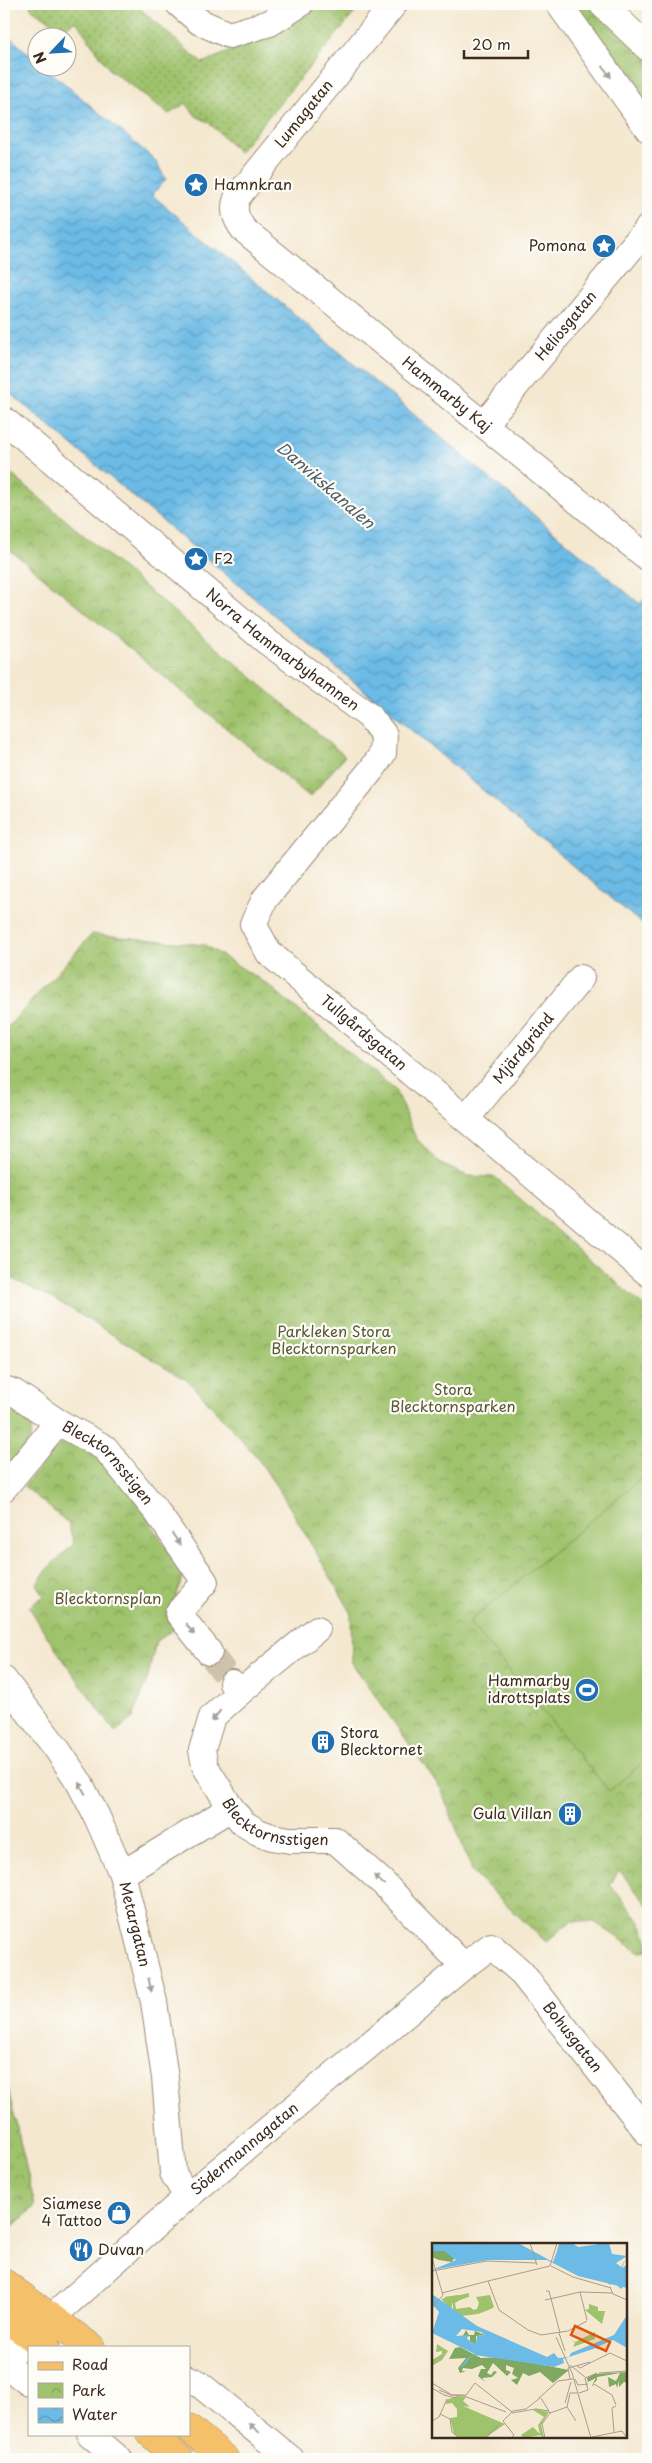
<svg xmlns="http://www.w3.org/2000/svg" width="652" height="2463" font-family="'Playpen Sans',sans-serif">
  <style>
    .grass { fill: url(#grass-dots); stroke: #6d7645 }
    .park { fill: url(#park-crowns); stroke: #6d7645 }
    .pitch { fill: #9fc26c; stroke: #6d7645 }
    .water { fill: url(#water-waves); stroke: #547282 }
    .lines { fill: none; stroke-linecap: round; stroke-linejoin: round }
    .minor-tunnel { stroke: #cfc2ac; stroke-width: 26; stroke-dasharray: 26 13; stroke-linecap: butt }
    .minor-casing { stroke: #988977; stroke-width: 28 }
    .major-casing { stroke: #988977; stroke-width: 29 }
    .minor { stroke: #fff; stroke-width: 26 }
    .major { stroke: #f4c16a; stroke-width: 28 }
    .oneway { fill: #a79f9a }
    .labels { text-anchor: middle; stroke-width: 4.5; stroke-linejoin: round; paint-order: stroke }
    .street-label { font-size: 15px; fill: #3b2a1e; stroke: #fdfcf7 }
    .poi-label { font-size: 15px; fill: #3b2a1e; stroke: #fdfcf7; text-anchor: start }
    .park-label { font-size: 15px; fill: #595835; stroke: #fdfcf7 }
    .water-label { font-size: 16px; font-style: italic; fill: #4c5d64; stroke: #fdfcf7 }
    .inset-river { fill: none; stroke: #6cbbe6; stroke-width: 2.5 }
    .inset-road { fill: none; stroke: #aa9c89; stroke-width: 1 }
    .view { fill: #df570d; fill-opacity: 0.15; stroke: #df570d; stroke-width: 2.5 }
    .inset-edge { fill: none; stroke: #3b2a1e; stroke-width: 2.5 }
  </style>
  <defs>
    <pattern id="grass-dots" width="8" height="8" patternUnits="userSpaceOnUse" patternTransform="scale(1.25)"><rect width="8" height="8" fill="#9fc26c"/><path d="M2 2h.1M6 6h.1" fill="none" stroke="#839e58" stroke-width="1.8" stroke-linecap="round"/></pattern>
    <pattern id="park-crowns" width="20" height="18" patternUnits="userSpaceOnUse" patternTransform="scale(1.25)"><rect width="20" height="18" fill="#9fc26c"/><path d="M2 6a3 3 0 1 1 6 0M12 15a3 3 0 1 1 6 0" fill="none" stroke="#839e58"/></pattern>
    <pattern id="water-waves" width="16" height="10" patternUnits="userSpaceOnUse" patternTransform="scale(1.25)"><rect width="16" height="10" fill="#6cbbe6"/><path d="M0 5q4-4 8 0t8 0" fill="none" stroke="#5a98ba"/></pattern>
  </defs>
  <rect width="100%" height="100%" fill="#fdfcf7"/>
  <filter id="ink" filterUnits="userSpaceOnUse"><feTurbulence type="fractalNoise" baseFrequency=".02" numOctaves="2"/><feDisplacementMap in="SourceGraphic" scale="10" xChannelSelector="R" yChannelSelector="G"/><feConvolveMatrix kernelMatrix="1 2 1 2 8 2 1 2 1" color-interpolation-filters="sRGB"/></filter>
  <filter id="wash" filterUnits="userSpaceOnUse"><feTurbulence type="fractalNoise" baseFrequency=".0096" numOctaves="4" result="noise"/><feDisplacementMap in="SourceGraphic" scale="20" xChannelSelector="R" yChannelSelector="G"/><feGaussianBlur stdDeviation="1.12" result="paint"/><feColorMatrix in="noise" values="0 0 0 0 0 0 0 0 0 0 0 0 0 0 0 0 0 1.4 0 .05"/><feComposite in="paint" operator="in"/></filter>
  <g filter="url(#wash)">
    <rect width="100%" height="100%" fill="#f4e8d0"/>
    <polygon class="grass" points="29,4 139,4 137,6 202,63 277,32 321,4 362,4 239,152 208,122 196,116 186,103 169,114 110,70 76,21 63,29 33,10"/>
    <g class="park">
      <polygon points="574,4 587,4 648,59 648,112"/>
      <polygon points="4,468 345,756 310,797 4,545"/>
      <path d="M92 934 205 945 267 984 395 1090 416 1138 441 1164 468 1176 495 1177 648 1310V1906L619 1870 610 1885C627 1906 648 1923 648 1951L640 1952 594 1922 571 1921 546 1942 473 1873 441 1789 352 1663 351 1612 283 1496 256 1456 190 1382 56 1300 4 1275V1038L7 1028Z"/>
      <path d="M4 1402C11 1407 21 1411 27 1418 42 1435 18 1455 7 1467L4 1465Z"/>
      <path d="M68 1439C122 1466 152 1526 183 1575L171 1614 180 1625 156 1641 148 1677 133 1718 115 1732 50 1641 29 1607 44 1596 37 1584 47 1569 74 1544 68 1523 24 1486 54 1450Z"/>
      <polygon points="4,2071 35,2206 4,2236"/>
    </g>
    <polygon class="pitch" points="648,1473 648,1758 609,1791 469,1622"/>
    <polygon class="water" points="4,32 37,61 38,68 46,68 154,159 166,179 152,195 640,604 644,599 648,603 648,929 4,388"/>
  </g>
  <g filter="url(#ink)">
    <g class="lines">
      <polyline class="minor-tunnel" points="209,1652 232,1683"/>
      <g class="minor-casing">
        <g id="minor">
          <polyline points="179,4 200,22 229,35 270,23 300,4"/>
          <path id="s1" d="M394 4 238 196C232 209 235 218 244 230L648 558"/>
          <polyline points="559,4 648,129"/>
          <polyline points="602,4 648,48"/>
          <path id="s2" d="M4 420 266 641 369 716 384 735 383 753 373 768 265 899 253 924 269 953 648 1273"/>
          <path id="s3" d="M484 424 648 228"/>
          <path id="s4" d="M466 1119 581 978"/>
          <path id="s5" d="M4 1389 15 1393 58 1422 105 1448 157 1512 205 1582 178 1613 209 1652"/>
          <polyline points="4,1488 58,1422"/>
          <path id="s6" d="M4 1680 57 1749 79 1782 97 1817 122 1874 154 2002 165 2078 173 2173 187 2197"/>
          <path id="s7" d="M232 1683 240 1692 212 1717 202 1750 205 1766 231 1808 243 1823 258 1832 272 1837 290 1840H335L382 1882 464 1966"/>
          <polyline points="240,1692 317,1629"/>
          <polyline points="122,1874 231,1808"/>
          <path id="s8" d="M4 2360 187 2197 464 1966 491 1946 520 1971 648 2133"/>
          <polyline points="4,2363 29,2383"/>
          <polyline points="189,2379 198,2383 291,2459"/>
          <polyline points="90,2434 119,2459"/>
        </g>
      </g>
      <g class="major-casing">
        <g id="major">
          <polyline points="4,2283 91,2347"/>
          <polyline points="4,2317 46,2347"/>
          <polyline points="189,2428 226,2459"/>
          <polyline points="151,2434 180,2459"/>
        </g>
      </g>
      <use href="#minor" class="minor"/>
      <use href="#major" class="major"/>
    </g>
    <defs><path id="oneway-solid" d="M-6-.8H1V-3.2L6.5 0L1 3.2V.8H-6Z" transform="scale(1.25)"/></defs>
    <g class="oneway">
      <use href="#oneway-solid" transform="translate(607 72) rotate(54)"/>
      <use href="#oneway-solid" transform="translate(176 1539) rotate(56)"/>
      <use href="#oneway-solid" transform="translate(190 1629) rotate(51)"/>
      <use href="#oneway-solid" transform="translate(216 1716) rotate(129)"/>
      <use href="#oneway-solid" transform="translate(82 1788) rotate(-119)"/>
      <use href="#oneway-solid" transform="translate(379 1880) rotate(-137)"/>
      <use href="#oneway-solid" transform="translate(150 1985) rotate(77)"/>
      <use href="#oneway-solid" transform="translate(254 2428) rotate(-141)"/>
    </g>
  </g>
  <defs>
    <g id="sight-disc" transform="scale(1.25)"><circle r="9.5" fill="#1f6fb2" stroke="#fdfcf7"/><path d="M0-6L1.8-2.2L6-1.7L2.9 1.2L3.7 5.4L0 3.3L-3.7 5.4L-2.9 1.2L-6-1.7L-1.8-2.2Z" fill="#fff"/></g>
    <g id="stadium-disc" transform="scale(1.25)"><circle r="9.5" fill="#1f6fb2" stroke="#fdfcf7"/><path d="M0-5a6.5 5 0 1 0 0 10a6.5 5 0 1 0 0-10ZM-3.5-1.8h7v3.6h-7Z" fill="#fff"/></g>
    <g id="building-disc" transform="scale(1.25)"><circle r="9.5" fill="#1f6fb2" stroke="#fdfcf7"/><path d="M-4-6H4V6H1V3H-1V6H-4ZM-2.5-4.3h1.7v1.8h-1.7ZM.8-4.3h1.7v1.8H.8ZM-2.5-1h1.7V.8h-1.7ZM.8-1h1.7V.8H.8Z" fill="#fff"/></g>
    <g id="shop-disc" transform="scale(1.25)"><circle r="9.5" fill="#1f6fb2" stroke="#fdfcf7"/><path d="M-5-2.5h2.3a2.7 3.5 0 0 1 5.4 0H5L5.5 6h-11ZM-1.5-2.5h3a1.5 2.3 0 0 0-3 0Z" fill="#fff"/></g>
    <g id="restaurant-disc" transform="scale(1.25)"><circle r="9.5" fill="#1f6fb2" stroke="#fdfcf7"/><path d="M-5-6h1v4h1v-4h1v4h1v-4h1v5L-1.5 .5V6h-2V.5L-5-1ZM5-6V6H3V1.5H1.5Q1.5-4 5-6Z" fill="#fff"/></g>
  </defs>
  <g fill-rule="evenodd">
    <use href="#sight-disc" x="196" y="185"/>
    <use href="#sight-disc" x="604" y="246"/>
    <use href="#sight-disc" x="196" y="559"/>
    <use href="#stadium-disc" x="587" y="1690"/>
    <use href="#building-disc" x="323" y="1742"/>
    <use href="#building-disc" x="570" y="1814"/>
    <use href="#shop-disc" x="119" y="2213"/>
    <use href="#restaurant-disc" x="81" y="2250"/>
  </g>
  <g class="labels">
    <g class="street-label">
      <text transform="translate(304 114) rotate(-51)" y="5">Lumagatan</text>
      <text dy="5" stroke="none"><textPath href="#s3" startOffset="128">Heliosgatan</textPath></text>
      <text dy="5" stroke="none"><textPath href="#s1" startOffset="545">Hammarby Kaj</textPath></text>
      <text dy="5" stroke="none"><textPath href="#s2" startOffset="361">Norra Hammarbyhamnen</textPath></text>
      <text dy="5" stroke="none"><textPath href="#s2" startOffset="885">Tullgårdsgatan</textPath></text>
      <text dy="5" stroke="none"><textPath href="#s4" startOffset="91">Mjärdgränd</textPath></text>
      <text dy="5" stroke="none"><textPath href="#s5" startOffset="129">Blecktornsstigen</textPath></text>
      <text dy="5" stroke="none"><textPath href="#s7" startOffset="199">Blecktornsstigen</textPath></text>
      <text dy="5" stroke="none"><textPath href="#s6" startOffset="280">Metargatan</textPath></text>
      <text dy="5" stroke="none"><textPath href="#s8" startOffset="762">Bohusgatan</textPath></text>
      <text dy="5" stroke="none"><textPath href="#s8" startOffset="320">Södermannagatan</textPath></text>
    </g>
    <g class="poi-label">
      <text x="214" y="190">Hamnkran</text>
      <text x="586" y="251" text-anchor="end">Pomona</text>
      <text x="214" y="564">F2</text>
      <text x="570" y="1686" text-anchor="end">Hammarby<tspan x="570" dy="17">idrottsplats</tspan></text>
      <text x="340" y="1738">Stora<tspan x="340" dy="17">Blecktornet</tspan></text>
      <text x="552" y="1819" text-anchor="end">Gula Villan</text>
      <text x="102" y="2209" text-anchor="end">Siamese<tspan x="102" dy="17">4 Tattoo</tspan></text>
      <text x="98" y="2255">Duvan</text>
    </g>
    <g class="park-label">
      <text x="334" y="1337">Parkleken Stora<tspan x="334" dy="17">Blecktornsparken</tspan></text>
      <text x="453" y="1395">Stora<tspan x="453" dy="17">Blecktornsparken</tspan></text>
      <text x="108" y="1604">Blecktornsplan</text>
    </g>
    <g class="water-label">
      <text transform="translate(326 485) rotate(41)" y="6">Danvikskanalen</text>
    </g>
  </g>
  <g transform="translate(432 2243)">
    <rect width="195" height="195" fill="#f4e8d0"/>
    <path d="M26 52 30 56 23 60 24 66 38 64 46 71 29 73 21 67V60L12 54Z" fill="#9fc26c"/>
    <path d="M0 8H13L22 15 20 19 7 17 0 14ZM34 87 37 92H42L43 88 53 92 44 93V101L38 99V93L30 95ZM28 104 49 115 70 114 137 127 121 140 108 129 97 133 91 130 85 142 79 137 86 135 80 131 82 125 74 122V127L79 129 75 133 61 120 55 130 59 132 62 128 65 129 60 134 50 135 53 139 46 133 49 126H54L50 122 40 126 31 125 30 128H34L28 130 26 125 34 115 17 116 23 105ZM195 129V140L192 139 187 144V138L185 145 184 141 177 144 176 134 184 138 188 130 165 134V137L160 142 164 135 156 139 155 135 162 131Z" fill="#7fa860"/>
    <path d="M37 50V54L21 59 19 66 9 56ZM58 52 62 64 59 66 46 71 41 67 45 66 47 60 44 54ZM157 61 166 64V68H173L170 81 153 67 157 66ZM163 89V96L141 104 143 100 139 96 143 99ZM5 101 16 108 10 117 0 123V117L10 111V108L4 109ZM25 153 34 154 31 158 38 164 31 163 73 181 53 195H28L22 191 18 175 25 174V166L20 160 14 161V157ZM104 166 117 169 109 182 112 195 108 192 92 195 89 192 101 184 108 191 106 182 112 174 101 167 92 170Z" fill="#9fc26c"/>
    <path d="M0 0H86L121 19 128 0H140L146 4 177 0 180 11 195 13 184 20 189 24 193 17 190 25 195 22V45L146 33 115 17H56L0 27 24 17 12 8H0ZM0 51 45 83 115 114 122 110 126 115 137 114 139 110 182 92 195 72V105L181 97 165 104 166 107 164 105 131 116 132 120 122 124 43 112 38 114 34 121 27 126 37 114 43 111 0 90 7 69 0 61ZM30 86 49 89 53 92 45 93 44 101 35 96 36 92 24 93Z" fill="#6cbbe6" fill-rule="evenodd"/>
    <path class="inset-river" d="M44 0 55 16M129 0 127 5 142 10M137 0 149 19 195 31M167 0 183 27M168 0 184 24 195 33M174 7 183 26 195 29M127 8 164 17 170 13 165 0M179 41 174 37 184 40M190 45 184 40H195M191 101 186 89 195 84M191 101 195 85"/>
    <path class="inset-road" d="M98 0 105 22M0 15 11 52 0 65M119 23 141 34 179 45M0 28 55 18 104 20M56 38 118 23 125 0M178 44 181 51 195 57M114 48H117L128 90M148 49 155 77M10 50 56 38 67 67 96 87 109 92 136 88 155 78M113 57 148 49 180 50M127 90 133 108M124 94 140 130 159 195M138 122 153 134M145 123 148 125 178 110 195 118M167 130 195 128M138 136 136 125 158 119M143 136 146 142 156 141M0 140 20 152 32 153 74 169M160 143 162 141 180 152 184 162M0 145 12 152 24 155M7 147 19 152H34L43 140 80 169M147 150 156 147 153 135 165 130M107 155 126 138 141 136M109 155 118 170 135 164M133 160 139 139M80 170 104 166 117 168M8 171 18 176 20 189 27 195M0 178 7 174 15 156M144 178 135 164 138 150H145M182 189 180 165 184 163M160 194 190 188 195 195M54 195 66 182M79 195 82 192 71 178 81 168 94 166 108 155M113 195 110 181 118 170"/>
    <path class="view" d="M143 83 178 99 174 108 139 92Z"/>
    <rect width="195" height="195" class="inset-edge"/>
  </g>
  <rect width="652" height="2463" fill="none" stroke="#fdfcf7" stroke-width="20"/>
  <rect x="28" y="2346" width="162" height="90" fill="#fdfcf7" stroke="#afa8a0"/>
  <rect x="38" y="2362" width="25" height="8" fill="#f4c16a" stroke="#afa8a0"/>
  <text x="72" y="2370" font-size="15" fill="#3b2a1e">Road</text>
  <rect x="38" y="2383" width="25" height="15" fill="url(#park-crowns)" stroke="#afa8a0"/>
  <text x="72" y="2396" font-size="15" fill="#3b2a1e">Park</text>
  <rect x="38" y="2408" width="25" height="15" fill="url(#water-waves)" stroke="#afa8a0"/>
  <text x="72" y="2420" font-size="15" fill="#3b2a1e">Water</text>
  <g transform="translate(52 52) rotate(245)"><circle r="24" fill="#fdfcf7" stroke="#afa8a0"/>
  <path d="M0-4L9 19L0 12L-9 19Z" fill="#1f6fb2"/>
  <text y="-8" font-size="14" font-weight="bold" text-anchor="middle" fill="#3b2a1e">N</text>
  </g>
  <path d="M464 50v8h64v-8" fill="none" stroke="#3b2a1e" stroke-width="2.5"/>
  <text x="472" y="50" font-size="15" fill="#3b2a1e" stroke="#fdfcf7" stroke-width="4" paint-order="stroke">20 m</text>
</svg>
